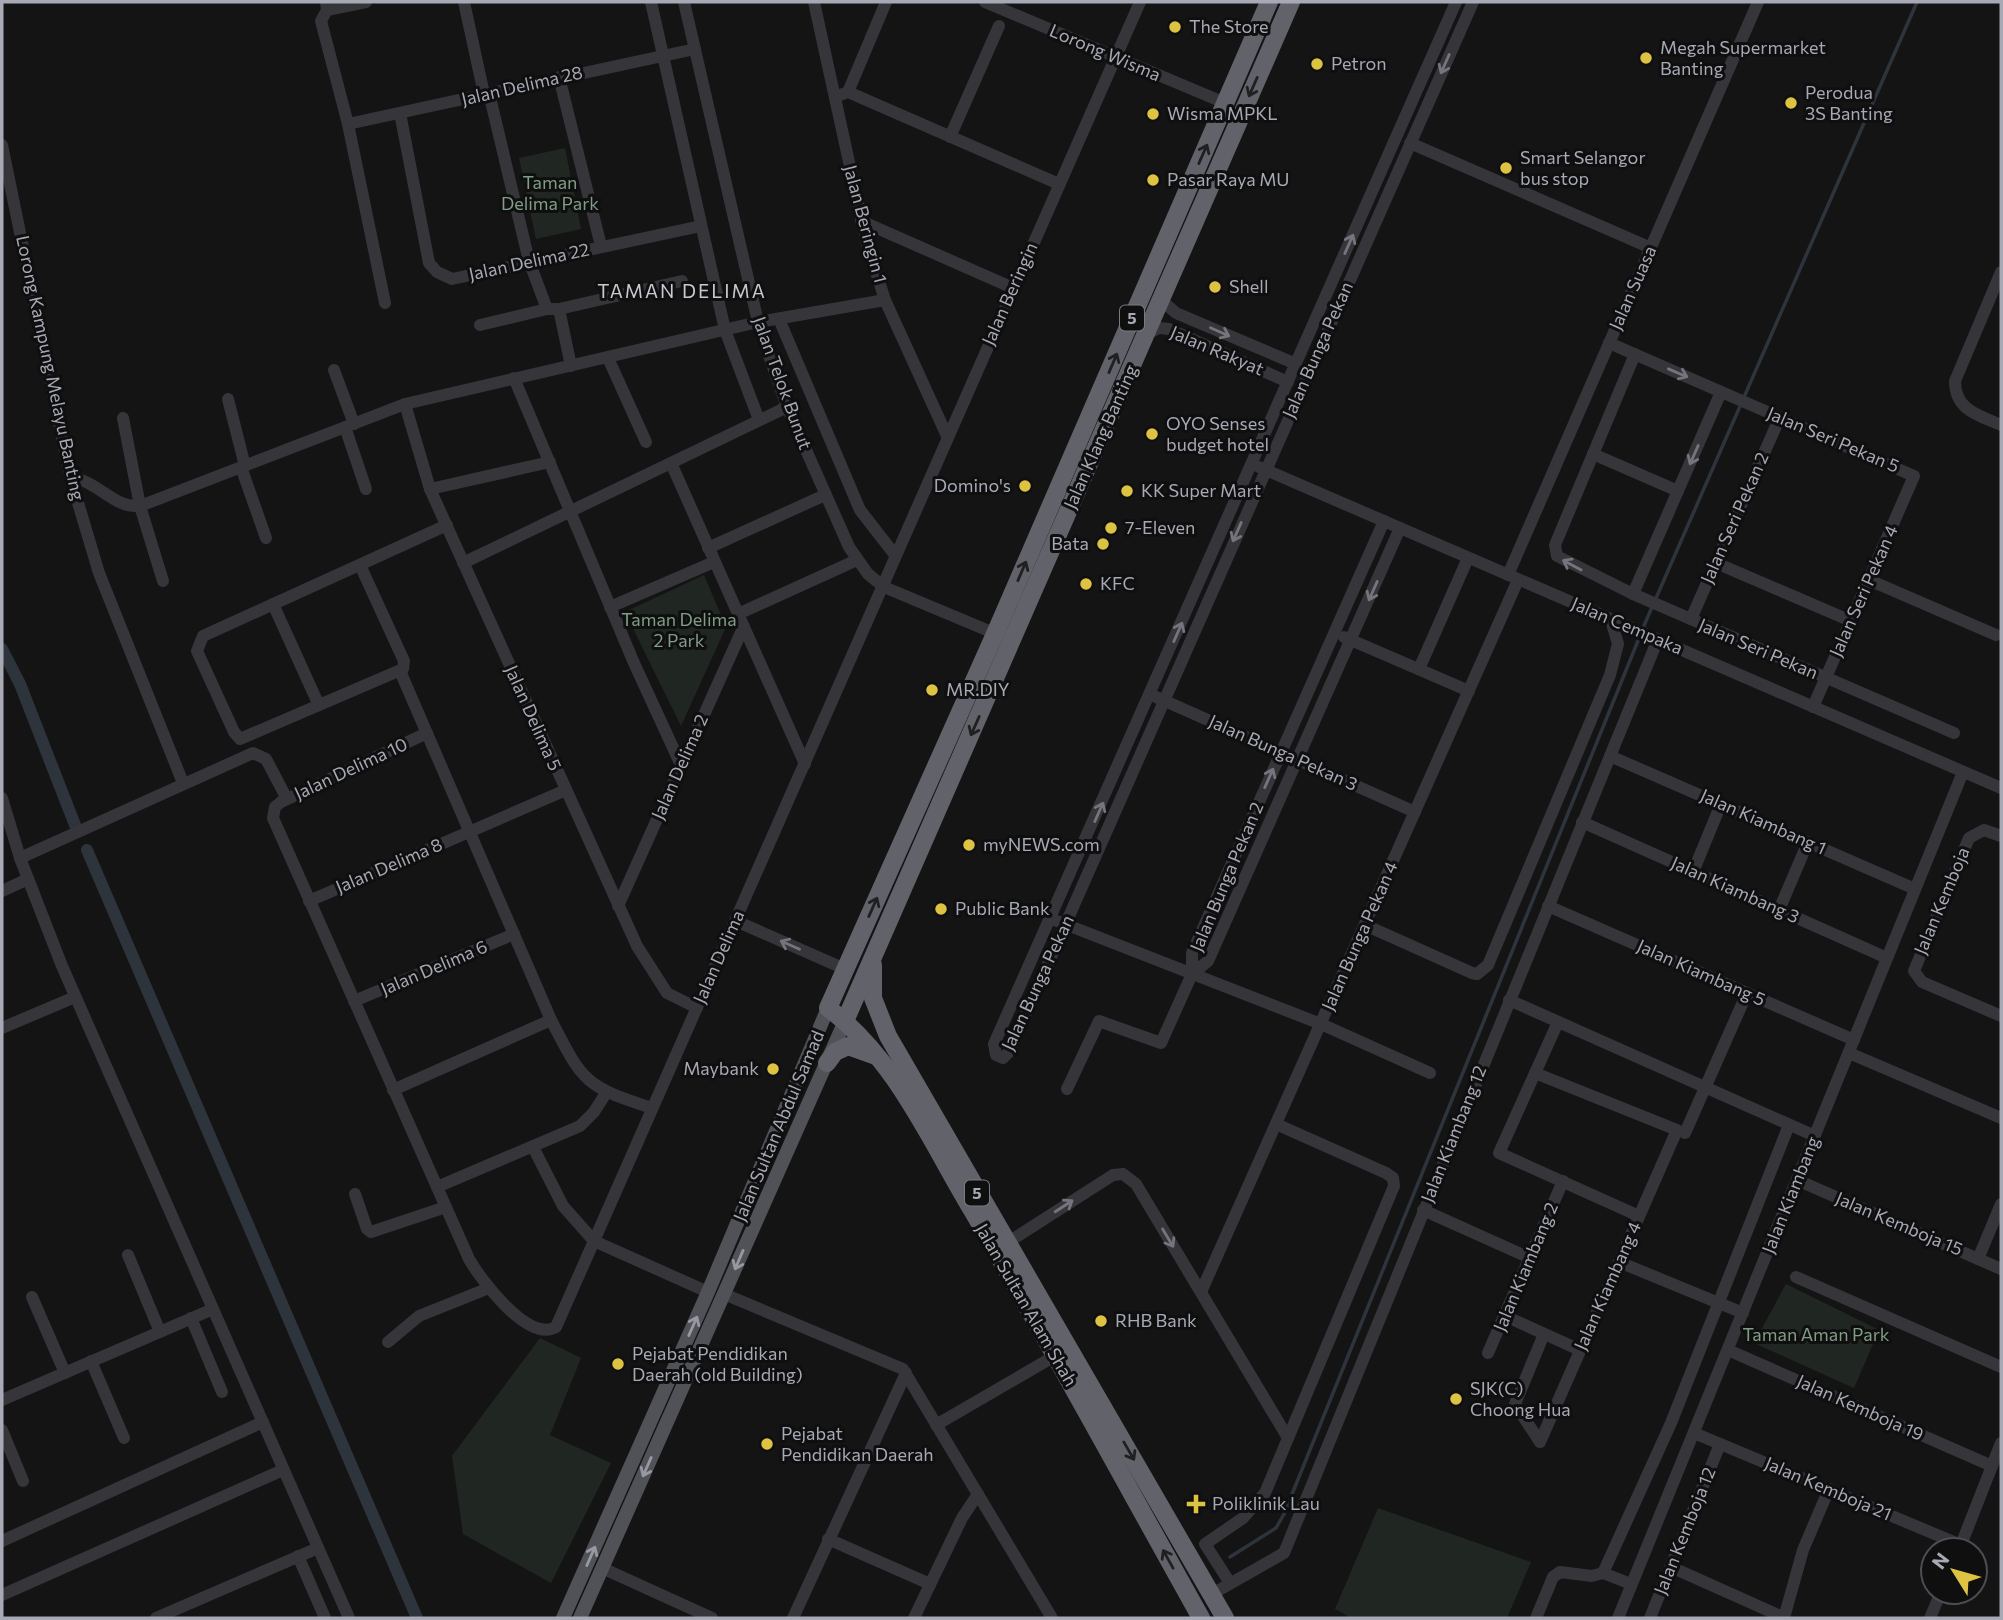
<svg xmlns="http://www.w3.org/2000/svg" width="2003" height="1620" font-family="Commissioner,sans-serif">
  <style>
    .green { fill: #202722 }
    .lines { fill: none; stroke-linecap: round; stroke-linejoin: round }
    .stream { stroke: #2e343c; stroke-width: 3.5 }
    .canal { stroke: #2e343c; stroke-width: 12 }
    .minor { stroke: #35353a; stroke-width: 12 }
    .major { stroke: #515258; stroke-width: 14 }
    .highway { stroke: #62626a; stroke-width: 18 }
    .oneway { stroke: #74757d }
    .oneway2 { stroke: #202022 }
    .oneway3 { stroke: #9698a2 }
    .poi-dot { fill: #dec343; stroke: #0f0f10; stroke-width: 2.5 }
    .labels { text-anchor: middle; stroke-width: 6; stroke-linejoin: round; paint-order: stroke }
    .shield { fill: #0f0f10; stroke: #797b83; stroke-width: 2 }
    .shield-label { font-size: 16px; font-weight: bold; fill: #a7a9b4 }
    .poi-label { font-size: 18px; fill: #a7a9b4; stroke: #0f0f10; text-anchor: start }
    .street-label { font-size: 18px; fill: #a7a9b4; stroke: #0f0f10 }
    .park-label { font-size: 18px; fill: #809d86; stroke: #0f0f10 }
    .neighbourhood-label { font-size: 19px; letter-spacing: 2px; fill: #c7c8d0; stroke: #0f0f10 }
  </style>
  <rect width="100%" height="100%" fill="#141415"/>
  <g class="green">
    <polygon points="565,148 581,229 536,239 519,158"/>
    <polygon points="704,575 726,627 681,726 625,612"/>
    <polygon points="1786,1284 1879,1330 1854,1388 1754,1343"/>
    <polygon points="540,1338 581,1358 550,1435 611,1463 551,1583 463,1534 452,1456"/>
    <polygon points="1378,1508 1531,1562 1507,1618 1351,1618 1335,1609"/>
  </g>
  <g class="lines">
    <polyline class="stream" points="1230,1557 1276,1528 1284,1514 1646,621 1917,2"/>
    <g class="canal">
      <polyline points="2,649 20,684 75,825"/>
      <polyline points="87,850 417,1618"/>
    </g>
    <g class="minor">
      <polyline points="326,2 327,10 321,21 348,124 385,303"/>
      <polyline points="464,2 484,94"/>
      <polyline points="651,2 725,330 759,420"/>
      <polyline points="684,2 758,322 771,361 787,407 849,547 868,574 884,587 1001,636"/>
      <polyline points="814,2 867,244 885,300 947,436"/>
      <polyline points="985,2 1225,103"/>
      <polyline points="1456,2 994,1044 996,1055 1003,1058 1009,1052 1473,2"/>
      <polyline points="327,10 366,2"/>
      <polyline points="559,77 601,246"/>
      <polyline points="848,92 886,2"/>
      <polyline points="489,93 529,261 547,309 559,309 571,366"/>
      <polyline points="835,97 848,92 1059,184"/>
      <polyline points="400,113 429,263 437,272 452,279 701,226"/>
      <polyline points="348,124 695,49"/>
      <polyline points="950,137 999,26"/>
      <polyline points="1410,143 1651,248"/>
      <polyline points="2,145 70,476 99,573 183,783"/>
      <polyline points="861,221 1013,288"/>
      <path d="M2001 272 1955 381C1955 410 1978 415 2001 425"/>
      <polyline points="1161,300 1176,313 1296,364"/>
      <polyline points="559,309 682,281"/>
      <polyline points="779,319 860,510 895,555"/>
      <polyline points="480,325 547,309"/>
      <polyline points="1145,335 1159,328 1169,329 1288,382"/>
      <polyline points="1609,343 1914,476 1813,707"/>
      <polyline points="1635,354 1555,545 1557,556 1633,594 1954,733"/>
      <polyline points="608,358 646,442"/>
      <polyline points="334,370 354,424"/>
      <polyline points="514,378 634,663 681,765"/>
      <polyline points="228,399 245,466"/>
      <polyline points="405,404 430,489 637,946 667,993 697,1008"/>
      <polyline points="123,418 140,506 163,581"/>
      <polyline points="345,427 366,489"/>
      <polyline points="1593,454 1678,491"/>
      <polyline points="671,463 805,764"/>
      <polyline points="241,467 266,538"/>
      <polyline points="1259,467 2001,788"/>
      <path d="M70 476C100 483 115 509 140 506L405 404 758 322 885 300"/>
      <polyline points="430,489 550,462"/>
      <polyline points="708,548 825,495"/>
      <polyline points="463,563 787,407"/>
      <polyline points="1716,563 1851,621"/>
      <polyline points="360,565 404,661 403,669 240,739 234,732 197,651 203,636 447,525"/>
      <polyline points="1508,575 1758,2"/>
      <polyline points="1869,580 1996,635"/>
      <polyline points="1633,594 1721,392"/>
      <polyline points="273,604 317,701"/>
      <polyline points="610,607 714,562"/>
      <polyline points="738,614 857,560"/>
      <polyline points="1691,619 1780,417"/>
      <polyline points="1344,637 1469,691"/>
      <polyline points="1419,669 1468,558"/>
      <path d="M400 671 551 1020C583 1082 584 1086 652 1108"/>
      <polyline points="1156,697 1415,812"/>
      <path d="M427 733 281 802 275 807 273 818 469 1259C481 1280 528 1343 556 1327L594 1241 1140 2"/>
      <polyline points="1610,756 1915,889"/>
      <polyline points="2,798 20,858 62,966 349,1618"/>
      <polyline points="1582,822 1887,958"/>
      <polyline points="2001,836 1984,830 1969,838 1914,971 1922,982 2001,1016"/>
      <polyline points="20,858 253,753 266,759 287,799"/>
      <polyline points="1693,872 1721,804"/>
      <polyline points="2,891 28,879"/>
      <polyline points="309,901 566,790"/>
      <polyline points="618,906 743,628"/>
      <polyline points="1548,906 1854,1040"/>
      <polyline points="1779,910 1808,842"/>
      <polyline points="736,921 845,969"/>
      <polyline points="1057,921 1321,1024 1430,1073"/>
      <polyline points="1365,925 1472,973 1477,974 1488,965 1610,675 1618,644 1611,620"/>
      <polyline points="1192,974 1208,961 1400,528"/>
      <polyline points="1509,1000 1815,1136"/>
      <polyline points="354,1001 514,934"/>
      <polyline points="1558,1022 1499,1153 1639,1216"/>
      <polyline points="2,1028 75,997"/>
      <polyline points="1849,1053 2001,1118"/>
      <polyline points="1535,1073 1677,1130 1540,1442"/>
      <polyline points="1067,1089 1099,1021 1161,1043 1192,974 1192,953 1384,521"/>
      <polyline points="393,1090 551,1020"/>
      <polyline points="1685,1133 1747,993"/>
      <polyline points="533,1147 563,1206 594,1241 708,1292"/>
      <polyline points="1797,1180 2001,1269"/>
      <polyline points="437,1187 580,1126 594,1112 606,1093"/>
      <polyline points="355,1194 367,1229 371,1232 446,1207"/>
      <polyline points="1423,1210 1530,1258"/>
      <polyline points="1007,1243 1113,1175 1123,1174 1136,1184 1288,1438"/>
      <polyline points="128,1255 160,1332"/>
      <polyline points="1978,1259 2001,1204"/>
      <polyline points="1619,1262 1743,1313"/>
      <polyline points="1796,1277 2001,1367"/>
      <polyline points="1201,1292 1518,580"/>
      <polyline points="724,1294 903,1369 1052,1618"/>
      <polyline points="32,1297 65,1373"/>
      <polyline points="1505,1316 1580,1350"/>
      <polyline points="191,1318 222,1392"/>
      <polyline points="388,1342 419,1316 489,1288"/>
      <polyline points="1728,1350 1992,1466"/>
      <polyline points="1488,1353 1563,1181"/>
      <polyline points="91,1361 124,1438"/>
      <polyline points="2,1400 213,1309"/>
      <polyline points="936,1425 1060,1353"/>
      <polyline points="2,1430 23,1481"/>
      <polyline points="1694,1433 1961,1545"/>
      <polyline points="1540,1442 1515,1404 1544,1334"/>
      <polyline points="828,1539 930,1584"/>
      <polyline points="2,1541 263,1422"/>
      <polyline points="1959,1550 2001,1443"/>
      <polyline points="298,1556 325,1618"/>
      <polyline points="1671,1567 1785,1618"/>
      <polyline points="602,1568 712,1618"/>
      <polyline points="1603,1573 1671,1423 1789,1125"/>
      <polyline points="1230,1583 1205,1544 1243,1518 1265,1493 1394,1186 1393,1178 1386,1173 1276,1124"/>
      <polyline points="1212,1594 1284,1553 1658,639"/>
      <polyline points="2,1595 283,1470"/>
      <polyline points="156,1618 318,1548"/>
      <polyline points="793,1618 906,1373"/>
      <polyline points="914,1618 962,1518 978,1494"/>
      <polyline points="1536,1618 1553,1577 1560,1572 1592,1576 1603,1573 1631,1584"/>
      <polyline points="1618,1618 1963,772"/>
      <polyline points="1650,1618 1720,1444"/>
      <polyline points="1784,1618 1803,1550 1829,1489"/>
      <polyline points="1930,1618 1941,1592"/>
    </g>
    <g class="major">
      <polyline points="563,1618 708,1292 828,1008"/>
      <polyline points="580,1618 845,1021"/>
    </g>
    <g class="highway">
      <polyline points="873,965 873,998 888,1036 1225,1618"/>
      <polyline points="845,1021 1291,2"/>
      <polyline points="827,1063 835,1052 848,1046 876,1056"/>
      <path d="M1201 1618C1125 1482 1051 1345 972 1210 930 1140 895 1058 828 1008L995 634 1269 2"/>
    </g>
  </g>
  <defs><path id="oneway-shaft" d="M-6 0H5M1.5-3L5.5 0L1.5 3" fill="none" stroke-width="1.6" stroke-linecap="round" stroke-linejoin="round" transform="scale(1.75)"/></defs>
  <g class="oneway">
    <use href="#oneway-shaft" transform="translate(1445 64) rotate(114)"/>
    <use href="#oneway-shaft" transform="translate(1349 244) rotate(-66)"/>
    <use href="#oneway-shaft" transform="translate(1220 332) rotate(24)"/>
    <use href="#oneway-shaft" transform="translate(1678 373) rotate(23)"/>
    <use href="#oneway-shaft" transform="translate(1694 455) rotate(114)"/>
    <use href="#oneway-shaft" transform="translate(1237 532) rotate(114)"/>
    <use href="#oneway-shaft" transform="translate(1572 565) rotate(-152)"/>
    <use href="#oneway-shaft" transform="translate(1373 591) rotate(114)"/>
    <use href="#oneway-shaft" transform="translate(1178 632) rotate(-66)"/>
    <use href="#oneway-shaft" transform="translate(1269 778) rotate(-66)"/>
    <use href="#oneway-shaft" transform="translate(1099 812) rotate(-66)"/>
    <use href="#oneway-shaft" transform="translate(790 945) rotate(-156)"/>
    <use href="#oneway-shaft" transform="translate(1064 1206) rotate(-33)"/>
    <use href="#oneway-shaft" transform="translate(1168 1238) rotate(59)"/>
  </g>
  <g class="oneway2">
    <use href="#oneway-shaft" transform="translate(1253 87) rotate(114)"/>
    <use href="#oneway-shaft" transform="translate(1203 154) rotate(-66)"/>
    <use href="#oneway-shaft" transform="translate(1113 363) rotate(-67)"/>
    <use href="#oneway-shaft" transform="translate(1022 571) rotate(-67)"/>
    <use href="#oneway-shaft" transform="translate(975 726) rotate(114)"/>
    <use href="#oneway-shaft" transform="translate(873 907) rotate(-66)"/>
    <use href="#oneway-shaft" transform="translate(1129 1451) rotate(60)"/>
    <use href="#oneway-shaft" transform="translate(1168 1559) rotate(-119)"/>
  </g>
  <g class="oneway3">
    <use href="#oneway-shaft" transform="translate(739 1260) rotate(113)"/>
    <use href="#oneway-shaft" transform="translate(693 1326) rotate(-66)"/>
    <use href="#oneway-shaft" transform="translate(647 1467) rotate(114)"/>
    <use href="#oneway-shaft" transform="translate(591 1556) rotate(-66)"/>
  </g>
  <g class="poi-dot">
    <circle cx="1175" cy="27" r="7"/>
    <circle cx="1646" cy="58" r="7"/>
    <circle cx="1317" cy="64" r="7"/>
    <circle cx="1791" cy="103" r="7"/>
    <circle cx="1153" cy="114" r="7"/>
    <circle cx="1506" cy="168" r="7"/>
    <circle cx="1153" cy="180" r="7"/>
    <circle cx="1215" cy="287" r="7"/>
    <circle cx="1152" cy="434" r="7"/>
    <circle cx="1025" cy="486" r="7"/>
    <circle cx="1127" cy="491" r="7"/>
    <circle cx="1111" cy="528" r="7"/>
    <circle cx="1103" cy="544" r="7"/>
    <circle cx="1086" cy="584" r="7"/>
    <circle cx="932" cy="690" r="7"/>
    <circle cx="969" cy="845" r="7"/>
    <circle cx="941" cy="909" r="7"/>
    <circle cx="773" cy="1069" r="7"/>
    <circle cx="1101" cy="1321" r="7"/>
    <circle cx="618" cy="1364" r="7"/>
    <circle cx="1456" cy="1399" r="7"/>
    <circle cx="767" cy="1444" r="7"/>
    <path d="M1192.5 1493.5h7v7h7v7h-7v7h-7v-7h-7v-7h7z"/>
  </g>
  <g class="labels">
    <g class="shield">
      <rect x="1120" y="305.5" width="24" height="25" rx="5"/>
      <rect x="965" y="1180.5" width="24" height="25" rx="5"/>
    </g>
    <g class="shield-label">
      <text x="1132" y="324">5</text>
      <text x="977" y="1199">5</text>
    </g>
    <g class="poi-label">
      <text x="1189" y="33">The Store</text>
      <text x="1660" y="54">Megah Supermarket<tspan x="1660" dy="21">Banting</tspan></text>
      <text x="1331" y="70">Petron</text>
      <text x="1805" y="99">Perodua<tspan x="1805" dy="21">3S Banting</tspan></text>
      <text x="1167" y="120">Wisma MPKL</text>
      <text x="1520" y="164">Smart Selangor<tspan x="1520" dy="21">bus stop</tspan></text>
      <text x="1167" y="186">Pasar Raya MU</text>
      <text x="1229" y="293">Shell</text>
      <text x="1166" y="430">OYO Senses<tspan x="1166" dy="21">budget hotel</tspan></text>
      <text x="1011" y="492" text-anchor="end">Domino's</text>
      <text x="1141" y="497">KK Super Mart</text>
      <text x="1125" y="534">7-Eleven</text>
      <text x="1089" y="550" text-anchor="end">Bata</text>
      <text x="1100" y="590">KFC</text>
      <text x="946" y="696">MR.DIY</text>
      <text x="983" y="851">myNEWS.com</text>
      <text x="955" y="915">Public Bank</text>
      <text x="759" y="1075" text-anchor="end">Maybank</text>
      <text x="1115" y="1327">RHB Bank</text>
      <text x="632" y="1360">Pejabat Pendidikan<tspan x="632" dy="21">Daerah (old Building)</tspan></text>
      <text x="1470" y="1395">SJK(C)<tspan x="1470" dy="21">Choong Hua</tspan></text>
      <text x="781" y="1440">Pejabat<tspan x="781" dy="21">Pendidikan Daerah</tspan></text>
      <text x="1212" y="1510">Poliklinik Lau</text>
    </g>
    <g class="street-label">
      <text transform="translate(1105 53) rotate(23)" y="6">Lorong Wisma</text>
      <text transform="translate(522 86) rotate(-13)" y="6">Jalan Delima 28</text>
      <text transform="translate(865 224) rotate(75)" y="6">Jalan Beringin 1</text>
      <text transform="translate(529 262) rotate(-12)" y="6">Jalan Delima 22</text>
      <text transform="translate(1633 288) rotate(-66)" y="6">Jalan Suasa</text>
      <text transform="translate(1010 294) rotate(-66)" y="6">Jalan Beringin</text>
      <text transform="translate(1318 350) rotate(-66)" y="6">Jalan Bunga Pekan</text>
      <text transform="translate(1217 351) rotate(23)" y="6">Jalan Rakyat</text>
      <text transform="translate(50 368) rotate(78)" y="6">Lorong Kampung Melayu Banting</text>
      <text transform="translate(782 383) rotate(70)" y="6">Jalan Telok Bunut</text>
      <text transform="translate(1101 437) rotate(-66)" y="6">Jalan Klang Banting</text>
      <text transform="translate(1833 440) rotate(23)" y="6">Jalan Seri Pekan 5</text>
      <text transform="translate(1735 518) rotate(-66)" y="6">Jalan Seri Pekan 2</text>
      <text transform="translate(1864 591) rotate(-66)" y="6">Jalan Seri Pekan 4</text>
      <text transform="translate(1627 626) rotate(23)" y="6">Jalan Cempaka</text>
      <text transform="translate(1758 649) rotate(23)" y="6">Jalan Seri Pekan</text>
      <text transform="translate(533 718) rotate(66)" y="6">Jalan Delima 5</text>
      <text transform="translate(1283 753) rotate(24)" y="6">Jalan Bunga Pekan 3</text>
      <text transform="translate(680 767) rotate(-66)" y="6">Jalan Delima 2</text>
      <text transform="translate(351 769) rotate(-25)" y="6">Jalan Delima 10</text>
      <text transform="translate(1763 822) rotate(24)" y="6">Jalan Kiambang 1</text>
      <text transform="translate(389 866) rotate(-23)" y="6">Jalan Delima 8</text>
      <text transform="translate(1227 877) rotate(-67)" y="6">Jalan Bunga Pekan 2</text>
      <text transform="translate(1735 890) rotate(24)" y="6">Jalan Kiambang 3</text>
      <text transform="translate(1942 901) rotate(-67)" y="6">Jalan Kemboja</text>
      <text transform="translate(1360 936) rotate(-66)" y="6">Jalan Bunga Pekan 4</text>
      <text transform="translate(719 957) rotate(-66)" y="6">Jalan Delima</text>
      <text transform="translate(434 968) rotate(-23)" y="6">Jalan Delima 6</text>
      <text transform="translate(1701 973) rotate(24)" y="6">Jalan Kiambang 5</text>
      <text transform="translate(1038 983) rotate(-65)" y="6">Jalan Bunga Pekan</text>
      <text transform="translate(779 1126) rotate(-67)" y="6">Jalan Sultan Abdul Samad</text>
      <text transform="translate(1454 1134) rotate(-68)" y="6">Jalan Kiambang 12</text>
      <text transform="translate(1791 1195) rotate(-68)" y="6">Jalan Kiambang</text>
      <text transform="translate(1899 1224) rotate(23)" y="6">Jalan Kemboja 15</text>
      <text transform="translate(1526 1267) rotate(-67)" y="6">Jalan Kiambang 2</text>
      <text transform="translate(1608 1286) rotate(-66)" y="6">Jalan Kiambang 4</text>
      <text transform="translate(1026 1305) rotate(60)" y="6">Jalan Sultan Alam Shah</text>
      <text transform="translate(1860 1408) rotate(24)" y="6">Jalan Kemboja 19</text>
      <text transform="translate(1828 1489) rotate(23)" y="6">Jalan Kemboja 21</text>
      <text transform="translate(1685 1531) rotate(-68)" y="6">Jalan Kemboja 12</text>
    </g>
    <g class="park-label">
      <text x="550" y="189">Taman<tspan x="550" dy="21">Delima Park</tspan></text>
      <text x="679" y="626">Taman Delima<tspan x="679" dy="21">2 Park</tspan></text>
      <text x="1816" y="1341">Taman Aman Park</text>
    </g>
    <g class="neighbourhood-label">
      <text x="682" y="298">TAMAN DELIMA</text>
    </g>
  </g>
  <rect width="2003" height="1620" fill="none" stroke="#a7a9b4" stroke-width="7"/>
  <g transform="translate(1954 1571) rotate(307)"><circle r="33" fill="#0f0f10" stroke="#4c4d52" stroke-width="2"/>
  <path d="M0-5L12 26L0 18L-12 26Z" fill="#dec343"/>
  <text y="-10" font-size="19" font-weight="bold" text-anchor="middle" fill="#a7a9b4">N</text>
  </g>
</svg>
